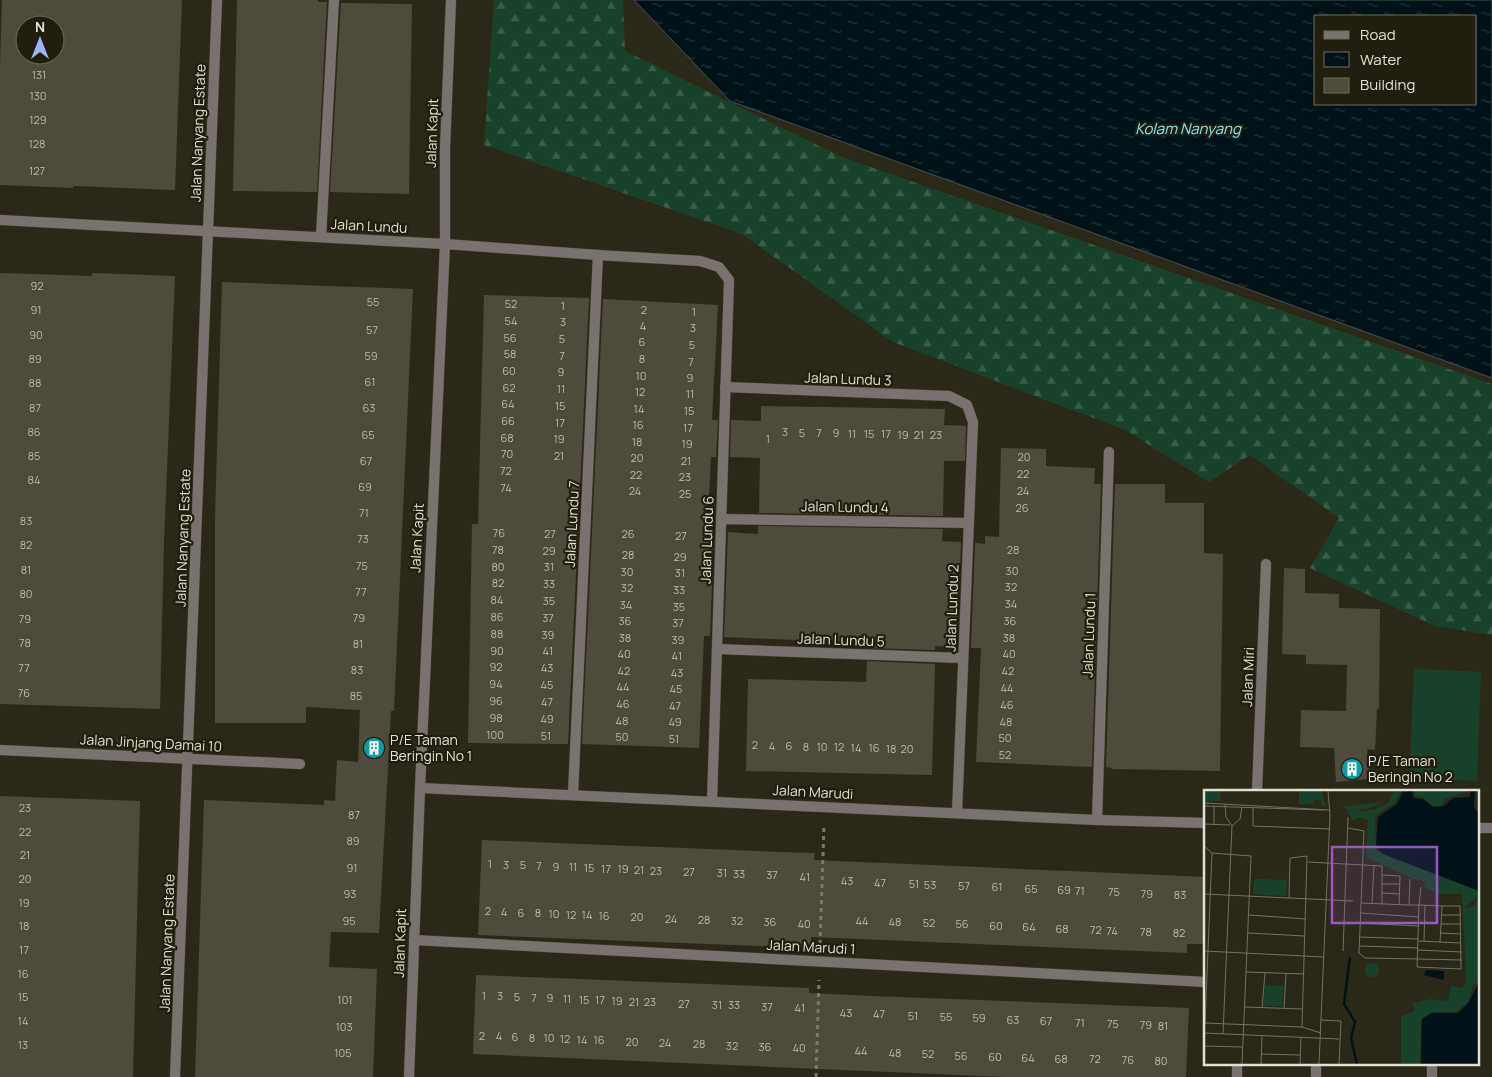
<svg xmlns="http://www.w3.org/2000/svg" width="1492" height="1077" font-family="Manrope,sans-serif">
  <style>
    .forest { fill: url(#forest-firs) }
    .pitch { fill: #19422b }
    .water { fill: url(#water-ripples); stroke: #445051; fill-rule: evenodd }
    .building { fill: #4f4b3a; fill-rule: evenodd }
    .lines { fill: none; stroke-linecap: round; stroke-linejoin: round }
    .lane-casing { stroke: #494536; stroke-width: 11 }
    .street-casing { stroke: #494536; stroke-width: 11 }
    .path { stroke: #7b786b; stroke-width: 3; stroke-dasharray: 4 4; stroke-linecap: butt }
    .lane { stroke: #7b726f; stroke-width: 10 }
    .street { stroke: #7b726f; stroke-width: 10 }
    .labels { text-anchor: middle; stroke-width: 4.5; stroke-linejoin: round; paint-order: stroke }
    .number-label { font-size: 11px; fill: #bcbaae }
    .street-label { font-size: 14px; fill: #e1dfd5; stroke: #221e0e }
    .poi-label { font-size: 14px; fill: #e1dfd5; stroke: #221e0e; text-anchor: start }
    .water-label { font-size: 15px; font-style: italic; fill: #81e1fa; stroke: #221e0e }
    .inset-river { fill: none; stroke: #001219; stroke-width: 2.5 }
    .inset-road { fill: none; stroke: #747164; stroke-width: 1 }
    .view { fill: #9459c4; fill-opacity: 0.15; stroke: #9459c4; stroke-width: 2.5 }
    .inset-edge { fill: none; stroke: #e1dfd5; stroke-width: 2.5 }
  </style>
  <defs>
    <pattern id="forest-firs" width="22" height="20" patternUnits="userSpaceOnUse" patternTransform="scale(1.25)"><rect width="22" height="20" fill="#19422b"/><path d="M5 1l3.5 6h-7zM16 11l3.5 6h-7z" fill="#3a5d49"/></pattern>
    <pattern id="water-ripples" width="26" height="14" patternUnits="userSpaceOnUse" patternTransform="scale(1.25)"><rect width="26" height="14" fill="#001219"/><path d="M2 4q2-2 4 0t4 0M15 11q2-2 4 0t4 0" fill="none" stroke="#25343a"/></pattern>
  </defs>
  <rect width="100%" height="100%" fill="#2c2818"/>
  <polygon class="forest" points="494,0 623,0 625,51 842,157 1492,384 1492,635 1435,626 1310,568 1339,518 1250,455 1209,482 1125,430 893,342 742,234 484,145"/>
  <polygon class="pitch" points="1414,669 1481,672 1477,781 1409,778"/>
  <path class="water" d="M634 0H1492V378L730 101ZM1316 16H1476V104H1316Z"/>
  <g class="building">
    <path d="M2 0H182L175 190 73 186V188L0 185V67ZM25 25H55V55H25Z"/>
    <polygon points="237,0 318,0 318,2 327,2 317,192 233,191"/>
    <polygon points="341,3 412,4 409,194 330,192"/>
    <polygon points="0,273 92,276 92,273 175,276 164,542 160,709 0,704"/>
    <polygon points="222,282 413,289 394,711 391,711 379,933 331,932 329,967 377,969 373,1077 195,1077 204,800 324,805 324,800 335,801 337,760 358,762 360,710 306,707 306,723 215,723 215,517"/>
    <polygon points="484,295 589,298 568,744 468,743 472,524 478,524"/>
    <polygon points="603,299 718,305 712,420 718,420 716,457 711,457 707,531 714,531 710,636 704,636 699,748 582,744"/>
    <polygon points="761,406 945,409 944,425 966,426 965,461 944,461 943,516 759,513 760,458 730,457 731,420 761,421"/>
    <polygon points="1001,448 1046,449 1046,466 1095,468 1094,484 1101,484 1092,767 976,762 981,648 971,648 975,543 985,544 985,536 999,537"/>
    <polygon points="1115,484 1165,484 1165,503 1204,503 1204,553 1223,554 1220,771 1112,769 1112,768 1106,767"/>
    <polygon points="758,526 943,529 942,541 961,542 957,647 935,646 935,650 867,648 868,643 724,637 728,532 758,534"/>
    <polygon points="1284,568 1305,569 1305,593 1339,594 1339,608 1380,609 1379,709 1377,709 1375,750 1367,749 1370,779 1336,782 1334,748 1300,747 1301,710 1346,711 1347,665 1306,664 1306,655 1282,654"/>
    <polygon points="867,661 935,664 932,775 746,771 748,679 866,682"/>
    <polygon points="0,796 140,801 133,1077 0,1077"/>
    <polygon points="482,840 780,852 815,853 814,860 1206,877 1206,944 1187,944 1187,953 811,937 811,948 478,935"/>
    <polygon points="476,975 809,988 809,993 872,996 1189,1008 1186,1077 1005,1077 473,1054"/>
  </g>
  <g class="lines">
    <g class="lane-casing">
      <g id="lane">
        <polyline points="321,237 334,0"/>
        <polyline points="1432,1077 1432,1063"/>
      </g>
    </g>
    <g class="street-casing">
      <g id="street">
        <polyline points="0,220 445,244 598,255 700,261 719,267 729,280 712,801"/>
        <polyline points="725,387 949,396 967,405 973,422 957,813"/>
        <polyline points="721,519 969,523"/>
        <polyline points="717,649 963,658"/>
        <polyline points="0,750 300,764"/>
        <polyline points="420,788 1097,820 1206,823"/>
        <polyline points="1257,791 1266,564"/>
        <polyline points="573,794 598,255"/>
        <polyline points="1097,820 1109,452"/>
        <polyline points="1478,828 1492,828"/>
        <polyline points="414,940 1206,982"/>
        <polyline points="175,1077 217,0"/>
        <polyline points="409,1077 420,788 445,244 445,149 451,0"/>
        <polyline points="1237,1077 1237,1063"/>
        <polyline points="1316,1077 1316,1063"/>
      </g>
    </g>
    <g class="path">
      <polyline points="820,944 824,825"/>
      <polyline points="816,1077 819,980"/>
    </g>
    <use href="#lane" class="lane"/>
    <use href="#street" class="street"/>
  </g>
  <defs>
    <g id="building-disc" transform="scale(1.125)"><circle r="9.5" fill="#0f9aa8" stroke="#221e0e"/><path d="M-4-6H4V6H1V3H-1V6H-4ZM-2.5-4.3h1.7v1.8h-1.7ZM.8-4.3h1.7v1.8H.8ZM-2.5-1h1.7V.8h-1.7ZM.8-1h1.7V.8H.8Z" fill="#fff"/></g>
  </defs>
  <g fill-rule="evenodd">
    <use href="#building-disc" x="374" y="748"/>
    <use href="#building-disc" x="1352" y="769"/>
  </g>
  <g class="labels">
    <g class="number-label">
      <text x="39" y="79">131</text>
      <text x="38" y="100">130</text>
      <text x="38" y="124">129</text>
      <text x="37" y="148">128</text>
      <text x="37" y="175">127</text>
      <text x="37" y="290">92</text>
      <text x="373" y="306">55</text>
      <text x="511" y="308">52</text>
      <text x="563" y="310">1</text>
      <text x="36" y="314">91</text>
      <text x="644" y="314">2</text>
      <text x="694" y="316">1</text>
      <text x="511" y="325">54</text>
      <text x="563" y="326">3</text>
      <text x="643" y="330">4</text>
      <text x="693" y="332">3</text>
      <text x="372" y="334">57</text>
      <text x="36" y="339">90</text>
      <text x="510" y="342">56</text>
      <text x="562" y="343">5</text>
      <text x="642" y="346">6</text>
      <text x="692" y="349">5</text>
      <text x="510" y="358">58</text>
      <text x="371" y="360">59</text>
      <text x="562" y="360">7</text>
      <text x="35" y="363">89</text>
      <text x="642" y="363">8</text>
      <text x="691" y="366">7</text>
      <text x="509" y="375">60</text>
      <text x="561" y="376">9</text>
      <text x="641" y="380">10</text>
      <text x="690" y="382">9</text>
      <text x="370" y="386">61</text>
      <text x="35" y="387">88</text>
      <text x="509" y="392">62</text>
      <text x="561" y="393">11</text>
      <text x="640" y="396">12</text>
      <text x="690" y="398">11</text>
      <text x="508" y="408">64</text>
      <text x="560" y="410">15</text>
      <text x="35" y="412">87</text>
      <text x="369" y="412">63</text>
      <text x="639" y="413">14</text>
      <text x="689" y="415">15</text>
      <text x="508" y="425">66</text>
      <text x="560" y="427">17</text>
      <text x="638" y="429">16</text>
      <text x="688" y="432">17</text>
      <text x="34" y="436">86</text>
      <text x="785" y="436">3</text>
      <text x="802" y="437">5</text>
      <text x="819" y="437">7</text>
      <text x="836" y="437">9</text>
      <text x="852" y="438">11</text>
      <text x="869" y="438">15</text>
      <text x="886" y="438">17</text>
      <text x="368" y="439">65</text>
      <text x="903" y="439">19</text>
      <text x="919" y="439">21</text>
      <text x="936" y="439">23</text>
      <text x="507" y="442">68</text>
      <text x="559" y="443">19</text>
      <text x="768" y="443">1</text>
      <text x="637" y="446">18</text>
      <text x="687" y="448">19</text>
      <text x="507" y="458">70</text>
      <text x="34" y="460">85</text>
      <text x="559" y="460">21</text>
      <text x="1024" y="461">20</text>
      <text x="637" y="462">20</text>
      <text x="366" y="465">67</text>
      <text x="686" y="465">21</text>
      <text x="506" y="475">72</text>
      <text x="1023" y="478">22</text>
      <text x="636" y="479">22</text>
      <text x="685" y="481">23</text>
      <text x="34" y="484">84</text>
      <text x="365" y="491">69</text>
      <text x="506" y="492">74</text>
      <text x="635" y="495">24</text>
      <text x="1023" y="495">24</text>
      <text x="685" y="498">25</text>
      <text x="1022" y="512">26</text>
      <text x="364" y="517">71</text>
      <text x="26" y="525">83</text>
      <text x="499" y="537">76</text>
      <text x="550" y="538">27</text>
      <text x="628" y="538">26</text>
      <text x="681" y="540">27</text>
      <text x="363" y="543">73</text>
      <text x="26" y="549">82</text>
      <text x="498" y="554">78</text>
      <text x="1013" y="554">28</text>
      <text x="549" y="555">29</text>
      <text x="628" y="559">28</text>
      <text x="680" y="561">29</text>
      <text x="362" y="570">75</text>
      <text x="498" y="571">80</text>
      <text x="549" y="571">31</text>
      <text x="26" y="574">81</text>
      <text x="1012" y="575">30</text>
      <text x="627" y="576">30</text>
      <text x="680" y="577">31</text>
      <text x="498" y="587">82</text>
      <text x="549" y="588">33</text>
      <text x="1011" y="591">32</text>
      <text x="627" y="592">32</text>
      <text x="679" y="594">33</text>
      <text x="361" y="596">77</text>
      <text x="26" y="598">80</text>
      <text x="497" y="604">84</text>
      <text x="549" y="605">35</text>
      <text x="1011" y="608">34</text>
      <text x="626" y="609">34</text>
      <text x="679" y="611">35</text>
      <text x="497" y="621">86</text>
      <text x="359" y="622">79</text>
      <text x="548" y="622">37</text>
      <text x="25" y="623">79</text>
      <text x="625" y="625">36</text>
      <text x="1010" y="625">36</text>
      <text x="678" y="627">37</text>
      <text x="497" y="638">88</text>
      <text x="548" y="639">39</text>
      <text x="625" y="642">38</text>
      <text x="1009" y="642">38</text>
      <text x="678" y="644">39</text>
      <text x="25" y="647">78</text>
      <text x="358" y="648">81</text>
      <text x="497" y="655">90</text>
      <text x="548" y="655">41</text>
      <text x="624" y="658">40</text>
      <text x="1009" y="658">40</text>
      <text x="677" y="660">41</text>
      <text x="496" y="671">92</text>
      <text x="24" y="672">77</text>
      <text x="547" y="672">43</text>
      <text x="357" y="674">83</text>
      <text x="624" y="675">42</text>
      <text x="1008" y="675">42</text>
      <text x="677" y="677">43</text>
      <text x="496" y="688">94</text>
      <text x="547" y="689">45</text>
      <text x="623" y="691">44</text>
      <text x="1007" y="692">44</text>
      <text x="676" y="693">45</text>
      <text x="24" y="697">76</text>
      <text x="356" y="700">85</text>
      <text x="496" y="705">96</text>
      <text x="547" y="706">47</text>
      <text x="623" y="708">46</text>
      <text x="1007" y="709">46</text>
      <text x="675" y="710">47</text>
      <text x="496" y="722">98</text>
      <text x="547" y="723">49</text>
      <text x="622" y="725">48</text>
      <text x="675" y="726">49</text>
      <text x="1006" y="726">48</text>
      <text x="495" y="739">100</text>
      <text x="546" y="740">51</text>
      <text x="622" y="741">50</text>
      <text x="1005" y="742">50</text>
      <text x="674" y="743">51</text>
      <text x="755" y="749">2</text>
      <text x="772" y="750">4</text>
      <text x="789" y="750">6</text>
      <text x="806" y="751">8</text>
      <text x="822" y="751">10</text>
      <text x="839" y="751">12</text>
      <text x="856" y="752">14</text>
      <text x="874" y="752">16</text>
      <text x="891" y="753">18</text>
      <text x="907" y="753">20</text>
      <text x="1005" y="759">52</text>
      <text x="25" y="812">23</text>
      <text x="354" y="819">87</text>
      <text x="25" y="836">22</text>
      <text x="353" y="845">89</text>
      <text x="25" y="859">21</text>
      <text x="490" y="868">1</text>
      <text x="506" y="869">3</text>
      <text x="523" y="869">5</text>
      <text x="539" y="870">7</text>
      <text x="556" y="871">9</text>
      <text x="573" y="871">11</text>
      <text x="352" y="872">91</text>
      <text x="589" y="872">15</text>
      <text x="606" y="873">17</text>
      <text x="623" y="873">19</text>
      <text x="639" y="874">21</text>
      <text x="656" y="875">23</text>
      <text x="689" y="876">27</text>
      <text x="722" y="877">31</text>
      <text x="739" y="878">33</text>
      <text x="772" y="879">37</text>
      <text x="805" y="881">41</text>
      <text x="25" y="883">20</text>
      <text x="847" y="885">43</text>
      <text x="880" y="887">47</text>
      <text x="914" y="888">51</text>
      <text x="930" y="889">53</text>
      <text x="964" y="890">57</text>
      <text x="997" y="891">61</text>
      <text x="1031" y="893">65</text>
      <text x="1064" y="894">69</text>
      <text x="1080" y="895">71</text>
      <text x="1114" y="896">75</text>
      <text x="350" y="898">93</text>
      <text x="1147" y="898">79</text>
      <text x="1180" y="899">83</text>
      <text x="24" y="907">19</text>
      <text x="488" y="915">2</text>
      <text x="504" y="916">4</text>
      <text x="521" y="917">6</text>
      <text x="538" y="917">8</text>
      <text x="554" y="918">10</text>
      <text x="571" y="919">12</text>
      <text x="587" y="919">14</text>
      <text x="604" y="920">16</text>
      <text x="637" y="921">20</text>
      <text x="671" y="923">24</text>
      <text x="704" y="924">28</text>
      <text x="349" y="925">95</text>
      <text x="737" y="925">32</text>
      <text x="862" y="925">44</text>
      <text x="770" y="926">36</text>
      <text x="895" y="926">48</text>
      <text x="929" y="927">52</text>
      <text x="804" y="928">40</text>
      <text x="962" y="928">56</text>
      <text x="24" y="930">18</text>
      <text x="996" y="930">60</text>
      <text x="1029" y="931">64</text>
      <text x="1062" y="933">68</text>
      <text x="1096" y="934">72</text>
      <text x="1112" y="935">74</text>
      <text x="1146" y="936">78</text>
      <text x="1179" y="937">82</text>
      <text x="24" y="954">17</text>
      <text x="23" y="978">16</text>
      <text x="484" y="1000">1</text>
      <text x="500" y="1000">3</text>
      <text x="23" y="1001">15</text>
      <text x="517" y="1001">5</text>
      <text x="534" y="1002">7</text>
      <text x="550" y="1002">9</text>
      <text x="567" y="1003">11</text>
      <text x="345" y="1004">101</text>
      <text x="584" y="1004">15</text>
      <text x="600" y="1004">17</text>
      <text x="617" y="1005">19</text>
      <text x="634" y="1006">21</text>
      <text x="650" y="1006">23</text>
      <text x="684" y="1008">27</text>
      <text x="717" y="1009">31</text>
      <text x="734" y="1009">33</text>
      <text x="767" y="1011">37</text>
      <text x="800" y="1012">41</text>
      <text x="846" y="1017">43</text>
      <text x="879" y="1018">47</text>
      <text x="913" y="1020">51</text>
      <text x="946" y="1021">55</text>
      <text x="979" y="1022">59</text>
      <text x="1013" y="1024">63</text>
      <text x="23" y="1025">14</text>
      <text x="1046" y="1025">67</text>
      <text x="1080" y="1027">71</text>
      <text x="1113" y="1028">75</text>
      <text x="1146" y="1029">79</text>
      <text x="1163" y="1030">81</text>
      <text x="344" y="1031">103</text>
      <text x="482" y="1040">2</text>
      <text x="499" y="1040">4</text>
      <text x="515" y="1041">6</text>
      <text x="532" y="1042">8</text>
      <text x="549" y="1042">10</text>
      <text x="565" y="1043">12</text>
      <text x="582" y="1044">14</text>
      <text x="599" y="1044">16</text>
      <text x="632" y="1046">20</text>
      <text x="665" y="1047">24</text>
      <text x="699" y="1048">28</text>
      <text x="23" y="1049">13</text>
      <text x="732" y="1050">32</text>
      <text x="765" y="1051">36</text>
      <text x="799" y="1052">40</text>
      <text x="861" y="1055">44</text>
      <text x="343" y="1057">105</text>
      <text x="895" y="1057">48</text>
      <text x="928" y="1058">52</text>
      <text x="961" y="1060">56</text>
      <text x="995" y="1061">60</text>
      <text x="1028" y="1062">64</text>
      <text x="1061" y="1063">68</text>
      <text x="1095" y="1063">72</text>
      <text x="1128" y="1064">76</text>
      <text x="1161" y="1065">80</text>
    </g>
    <g class="street-label">
      <text transform="translate(198 133) rotate(-88)" y="5">Jalan Nanyang Estate</text>
      <text transform="translate(432 133) rotate(-88)" y="5">Jalan Kapit</text>
      <text transform="translate(369 226) rotate(3)" y="5">Jalan Lundu</text>
      <text transform="translate(848 379) rotate(2)" y="5">Jalan Lundu 3</text>
      <text transform="translate(845 507) rotate(1)" y="5">Jalan Lundu 4</text>
      <text transform="translate(572 524) rotate(-87)" y="5">Jalan Lundu 7</text>
      <text transform="translate(183 538) rotate(-88)" y="5">Jalan Nanyang Estate</text>
      <text transform="translate(417 538) rotate(-87)" y="5">Jalan Kapit</text>
      <text transform="translate(707 540) rotate(-88)" y="5">Jalan Lundu 6</text>
      <text transform="translate(952 608) rotate(-88)" y="5">Jalan Lundu 2</text>
      <text transform="translate(1089 635) rotate(-88)" y="5">Jalan Lundu 1</text>
      <text transform="translate(841 640) rotate(2)" y="5">Jalan Lundu 5</text>
      <text transform="translate(1248 677) rotate(-88)" y="5">Jalan Miri</text>
      <text transform="translate(151 743) rotate(3)" y="5">Jalan Jinjang Damai 10</text>
      <text transform="translate(813 792) rotate(3)" y="5">Jalan Marudi</text>
      <text transform="translate(167 943) rotate(-88)" y="5">Jalan Nanyang Estate</text>
      <text transform="translate(400 943) rotate(-88)" y="5">Jalan Kapit</text>
      <text transform="translate(811 947) rotate(3)" y="5">Jalan Marudi 1</text>
    </g>
    <g class="poi-label">
      <text x="390" y="745">P/E Taman<tspan x="390" dy="16">Beringin No 1</tspan></text>
      <text x="1368" y="766">P/E Taman<tspan x="1368" dy="16">Beringin No 2</tspan></text>
    </g>
    <g class="water-label">
      <text x="1188" y="134">Kolam Nanyang</text>
    </g>
  </g>
  <g transform="translate(1204 790)">
    <rect width="275" height="275" fill="#2c2818"/>
    <path d="M210 1H264L241 9 237 16H229L218 7 211 6ZM274 106 275 191 269 196 264 212 252 222H228L217 229 216 274H197V226L211 221 209 213 227 209 244 211 247 196 258 198 262 191 259 119 271 115Z" fill="#19422b"/>
    <path d="M0 1H17L16 11H0ZM95 1H118L121 16H118L117 10H110V14H95ZM190 1H197L191 13 171 25 172 61 271 98 274 106 259 119 258 104H234L220 97 222 94 216 89 213 91 162 67 164 30 154 27 150 31 142 21 170 20 185 12ZM177 12 167 18 147 21 138 17Z" fill="#19422b"/>
    <path d="M61 195 80 196 78 216H59Z" fill="#19422b"/>
    <path d="M50 89 83 90 82 106 49 104ZM161 180a7 7 0 1 1 14 0a7 7 0 1 1-14 0Z" fill="#19422b"/>
    <path d="M199 1H208L210 8 219 9 229 17 240 16 249 8 265 7 267 1H271L270 17 275 24V101L179 64 172 57 174 27 193 14ZM222 180 240 181V190L220 185ZM275 192V274H217L218 229 228 223H254L265 212Z" fill="#001219"/>
    <path class="inset-river" d="M146 167 140 214 151 232 147 248 153 274"/>
    <path class="inset-road" d="M0 13 125 20M0 16 120 20M49 18V36L126 39M0 34 26 35M10 35V16M28 36 36 29 38 17M144 38 160 41 155 163 161 168 214 169M0 56 8 63 1 233 98 237 117 243M8 63 47 66 38 274M104 72 178 76V114M179 85 196 86 195 115M178 94H196M178 103 195 104M0 104 149 111M85 108 86 68 103 66 98 237M157 113 205 115H215L238 116H256L257 179 213 177 215 115 217 97M168 113 170 75M205 115 206 89M157 123 215 127M45 125 102 129M237 125H257M156 133 215 136M237 134H257M44 143 101 146M236 143 257 144M156 147 214 149M214 151 257 153M220 151 221 115M236 152 238 116M156 156 214 158M214 160 258 162M0 161 120 167M139 161 144 27M214 169 258 170M42 182 100 184M41 217 98 219M58 218 61 183M80 218 82 184M117 230 137 231 135 274M0 243 135 249M19 244 28 36 22 27 21 14M0 256 39 257M57 264 96 265M57 274 58 246M96 274 97 247M115 274 126 25 124 1"/>
    <path class="view" d="M128 57H233V133H128Z"/>
    <rect width="275" height="275" class="inset-edge"/>
  </g>
  <rect x="1314" y="15" width="162" height="90" fill="#221e0e" stroke="#6e6b5e"/>
  <rect x="1324" y="31" width="25" height="8" fill="#7b726f" stroke="#6e6b5e"/>
  <text x="1360" y="40" font-size="15" fill="#e1dfd5">Road</text>
  <rect x="1324" y="52" width="25" height="15" fill="url(#water-ripples)" stroke="#6e6b5e"/>
  <text x="1360" y="65" font-size="15" fill="#e1dfd5">Water</text>
  <rect x="1324" y="78" width="25" height="15" fill="#4f4b3a" stroke="#6e6b5e"/>
  <text x="1360" y="90" font-size="15" fill="#e1dfd5">Building</text>
  <g transform="translate(40 40)"><circle r="24" fill="#221e0e" stroke="#6e6b5e"/>
  <path d="M0-4L9 19L0 12L-9 19Z" fill="#9eb4fd"/>
  <text y="-8" font-size="14" font-weight="bold" text-anchor="middle" fill="#e1dfd5">N</text>
  </g>
</svg>
